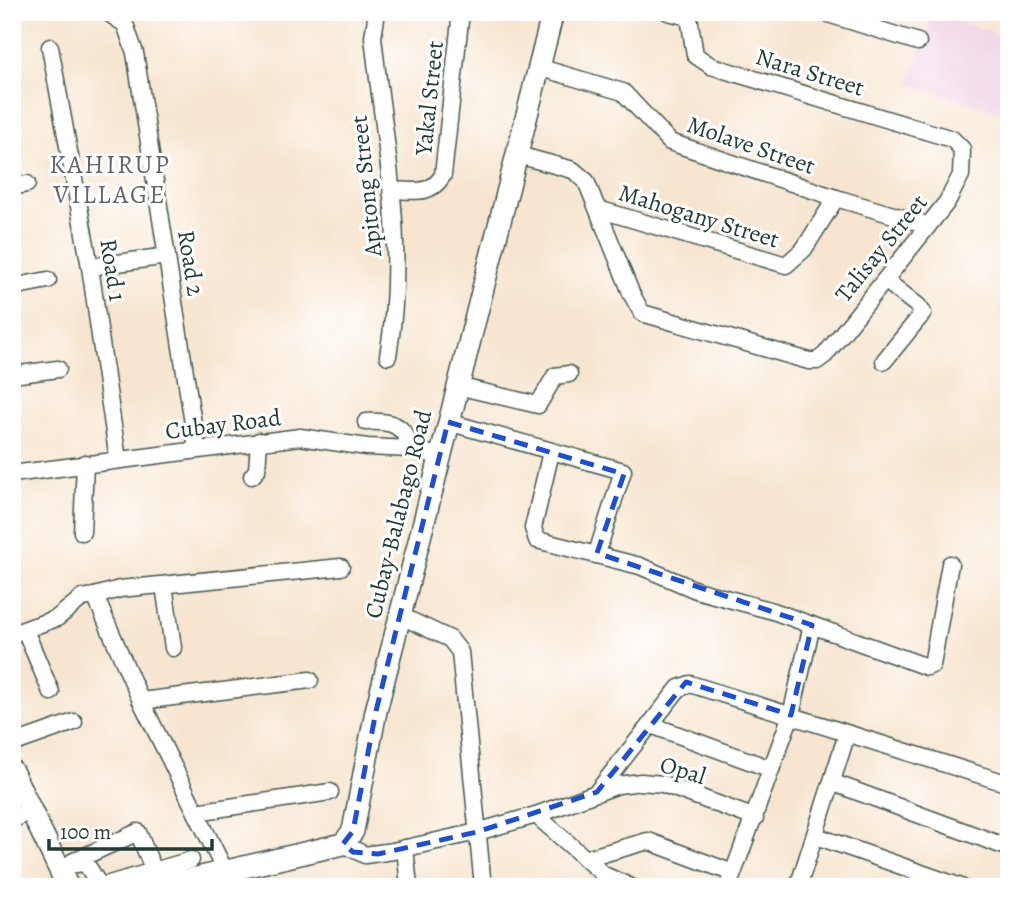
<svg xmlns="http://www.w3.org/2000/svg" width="1021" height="899" font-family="Alegreya,serif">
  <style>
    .built { fill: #f1d0e3 }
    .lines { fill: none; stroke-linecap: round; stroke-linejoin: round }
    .minor-casing { stroke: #3f564b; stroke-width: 19 }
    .major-casing { stroke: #3f564b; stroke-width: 24 }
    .minor { stroke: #fff; stroke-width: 16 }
    .major { stroke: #fff; stroke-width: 21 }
    .marked { fill: none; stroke: #1d4ed8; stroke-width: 5; stroke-dasharray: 14 9; stroke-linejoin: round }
    .labels { text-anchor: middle; stroke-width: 6; stroke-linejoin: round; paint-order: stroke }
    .street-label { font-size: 24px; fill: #1f3d34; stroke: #fff }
    .neighbourhood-label { font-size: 26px; letter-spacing: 2px; fill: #63676c; stroke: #fff }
  </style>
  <rect width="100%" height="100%" fill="#fff"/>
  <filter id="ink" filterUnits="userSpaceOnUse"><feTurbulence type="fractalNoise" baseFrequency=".0143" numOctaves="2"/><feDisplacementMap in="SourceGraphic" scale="14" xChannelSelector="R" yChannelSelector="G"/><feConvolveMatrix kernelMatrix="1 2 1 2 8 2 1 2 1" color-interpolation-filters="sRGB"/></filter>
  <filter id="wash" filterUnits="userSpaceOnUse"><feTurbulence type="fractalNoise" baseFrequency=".00686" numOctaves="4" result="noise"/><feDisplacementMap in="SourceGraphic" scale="28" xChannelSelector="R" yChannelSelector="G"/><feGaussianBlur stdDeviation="1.57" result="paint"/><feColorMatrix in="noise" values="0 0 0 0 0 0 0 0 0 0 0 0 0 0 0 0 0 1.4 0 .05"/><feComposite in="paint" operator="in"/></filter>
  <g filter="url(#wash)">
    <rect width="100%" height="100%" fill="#f7e5cf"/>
    <polygon class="built" points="933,13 1009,38 1009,115 909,84"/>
  </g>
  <g filter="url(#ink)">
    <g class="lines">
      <g class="minor-casing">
        <g id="minor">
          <polyline points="107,12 125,24 135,53 197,449"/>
          <path d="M377 12 373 37C385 147 407 245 388 356"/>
          <polyline points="822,12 918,42"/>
          <polyline points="50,47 90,267 118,460"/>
          <polyline points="538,67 623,92 670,142 836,198 927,225"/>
          <polyline points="518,155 573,170 586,181 632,295 642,313 809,361 817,361 825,355 947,202 961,175 962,149 952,139 711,66 695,55 689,17 668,12"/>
          <polyline points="12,187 27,184"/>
          <path d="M394 190C416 191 431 195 443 175L461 12"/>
          <polyline points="598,209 786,265 804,249 836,198"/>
          <polyline points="90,267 167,256"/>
          <polyline points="12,287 48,280"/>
          <polyline points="884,361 923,313 918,306 885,280"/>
          <polyline points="12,375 58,369"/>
          <polyline points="457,386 538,405 555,376 569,374"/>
          <path d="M366 422C390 421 404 423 411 449"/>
          <polyline points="448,422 623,471 597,553"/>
          <polyline points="551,452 533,528 537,540 640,566 696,590 773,611 927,667 932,665 950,564"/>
          <polyline points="12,474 300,437 367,447 411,449 439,456"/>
          <polyline points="252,476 257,470 259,441"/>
          <polyline points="82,532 85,463"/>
          <polyline points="164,585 173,648"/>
          <polyline points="95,596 120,589 341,567"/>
          <polyline points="401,616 450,639 460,652 483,887"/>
          <polyline points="25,630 51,692"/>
          <polyline points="12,634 57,618 82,598 95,596 141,701 225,871"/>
          <polyline points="141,701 310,680"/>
          <polyline points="651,725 771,769"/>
          <polyline points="12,744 74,722"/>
          <polyline points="834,783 1009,848"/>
          <polyline points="597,792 679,688 690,684 1009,784"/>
          <polyline points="196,812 330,792"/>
          <polyline points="536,815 604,875 631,887"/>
          <polyline points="12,820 20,816"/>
          <polyline points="816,836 961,887"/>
          <polyline points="343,844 365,855 393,851 477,832 536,815 618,785 641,782 663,784 755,818"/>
          <polyline points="405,848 409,887"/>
          <polyline points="588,858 648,841 733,873"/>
          <polyline points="72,862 138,832 158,881"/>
          <path d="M58 866 84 863C93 870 93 880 102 886L191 860"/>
          <polyline points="728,887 791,715 812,625"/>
          <polyline points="798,887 847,734"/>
        </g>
      </g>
      <g class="major-casing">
        <g id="major">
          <polyline points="12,771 68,887"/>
          <polyline points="158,887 343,844 353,831 376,711 553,12"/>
        </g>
      </g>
      <use href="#minor" class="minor"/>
      <use href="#major" class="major"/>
    </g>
  </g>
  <path class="marked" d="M448 422 624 474 597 553 812 625 791 715 686 682 597 792 477 832 378 854 353 852 343 844 353 831 376 711Z"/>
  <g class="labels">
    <g class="street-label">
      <text transform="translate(810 72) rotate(17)" y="8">Nara Street</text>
      <text transform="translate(429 98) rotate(-84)" y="8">Yakal Street</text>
      <text transform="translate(751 145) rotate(19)" y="8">Molave Street</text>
      <text transform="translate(366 186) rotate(-96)" y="8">Apitong Street</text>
      <text transform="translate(699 216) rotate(17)" y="8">Mahogany Street</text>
      <text transform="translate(881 248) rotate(-51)" y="8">Talisay Street</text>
      <text transform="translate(191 263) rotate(81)" y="8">Road 2</text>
      <text transform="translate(113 270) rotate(81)" y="8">Road 1</text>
      <text transform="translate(223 424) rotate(-7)" y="8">Cubay Road</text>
      <text transform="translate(398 514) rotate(-76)" y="8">Cubay-Balabago Road</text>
      <text transform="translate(683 770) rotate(17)" y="8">Opal</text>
    </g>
    <g class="neighbourhood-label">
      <text x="110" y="173">KAHIRUP<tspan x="110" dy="30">VILLAGE</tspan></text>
    </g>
  </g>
  <rect width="1021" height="899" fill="none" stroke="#fff" stroke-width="42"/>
  <path d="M49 839v10h163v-10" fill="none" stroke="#1f3d34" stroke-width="3.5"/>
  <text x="60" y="839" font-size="21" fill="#1f3d34" stroke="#ffffff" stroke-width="5" paint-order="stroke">100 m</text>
</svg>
